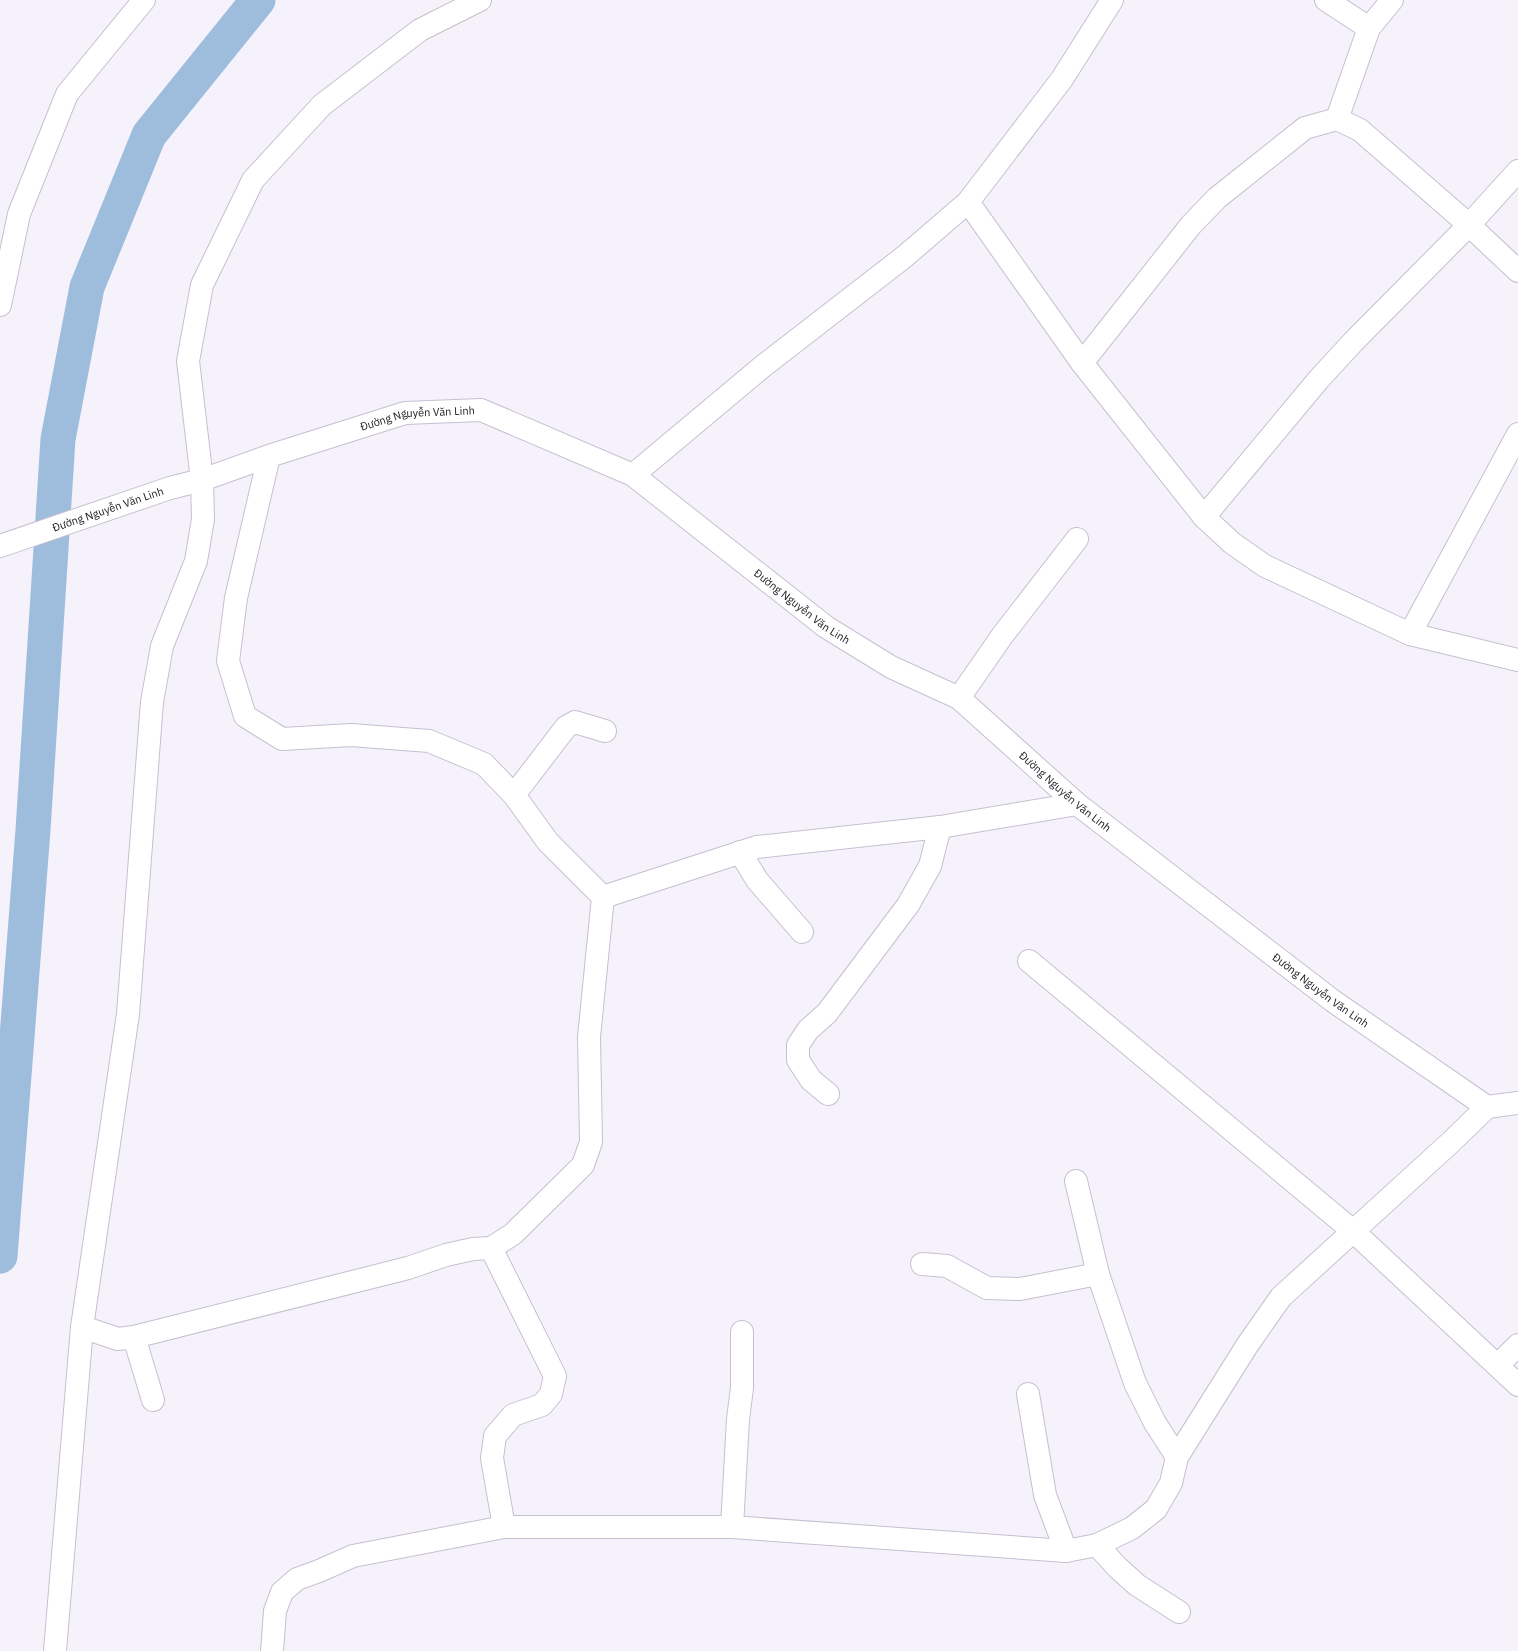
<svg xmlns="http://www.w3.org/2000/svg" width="1518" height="1651" font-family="'IBM Plex Sans',sans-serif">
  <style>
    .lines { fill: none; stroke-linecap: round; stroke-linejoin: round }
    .canal { stroke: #9ebddc; stroke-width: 35 }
    .minor-casing { stroke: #c5c0d0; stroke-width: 24 }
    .minor { stroke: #fff; stroke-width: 22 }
    .labels { text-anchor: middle; stroke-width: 3; stroke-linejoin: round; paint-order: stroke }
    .street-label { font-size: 11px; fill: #1b191f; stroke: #fff }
  </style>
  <rect width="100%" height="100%" fill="#f5f2fc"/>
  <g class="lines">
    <polyline class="canal" points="0,1256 33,830 58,439 87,287 149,135 258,0"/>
    <g class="minor-casing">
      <g id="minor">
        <polyline points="1326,0 1369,28"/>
        <polyline points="1337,119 1369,28 1392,0"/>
        <polyline points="968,202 1082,363 1204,517 1232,543 1265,566 1410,634 1518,660"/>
        <polyline points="0,305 19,214 67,94 144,0"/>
        <polyline points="1082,363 1191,225 1217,198 1305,128 1337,119 1360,130 1469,225 1518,271"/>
        <polyline points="633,475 762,367 904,257 968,202 1062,79 1112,0"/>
        <polyline points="1204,517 1319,379 1353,342 1469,225 1518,171"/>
        <path id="s1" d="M0 546 170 488 202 480 269 456 405 413 481 410 633 475 826 627 891 667 959 698 1077 804 1333 1001 1487 1107 1518 1103"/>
        <polyline points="1410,634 1518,434"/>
        <polyline points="959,698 1002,636 1077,539"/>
        <polyline points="514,795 566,727 575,722 605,731"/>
        <polyline points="740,852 757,880 802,932"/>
        <polyline points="603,897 757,847 940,827 1077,804"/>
        <polyline points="1029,961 1353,1231 1518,1385"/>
        <polyline points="828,1094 811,1080 798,1060 798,1045 808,1030 827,1013 908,905 930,866 940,827"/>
        <polyline points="1076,1181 1098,1274 1135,1383 1155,1423 1177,1457"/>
        <polyline points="491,1248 555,1376 551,1394 542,1405 513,1415 495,1436 492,1458 504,1527"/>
        <polyline points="922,1264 947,1266 987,1288 1020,1289 1098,1274"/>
        <polyline points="82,1327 118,1339 134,1337 408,1268 446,1255 473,1249 491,1248 513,1234 583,1165 591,1142 589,1037 603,897 548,842 514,795 484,764 429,741 351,735 282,739 245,716 228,661 236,598 269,456"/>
        <polyline points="134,1337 153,1400"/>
        <polyline points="1498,1365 1518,1345"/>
        <polyline points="1028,1394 1045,1495 1066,1551"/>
        <polyline points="732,1527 738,1419 742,1388 742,1332"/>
        <polyline points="1097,1545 1117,1567 1137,1585 1179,1612"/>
        <polyline points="55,1651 82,1327 128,1014 152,702 162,646 196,561 203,519 202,480 188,361 202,285 253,180 322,105 420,30 480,0"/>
        <polyline points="272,1651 275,1611 282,1592 297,1579 319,1571 353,1556 504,1527 732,1527 1066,1551 1097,1545 1132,1528 1156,1509 1171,1483 1177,1457 1248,1344 1281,1297 1451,1142 1487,1107"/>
      </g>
    </g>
    <use href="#minor" class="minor"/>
  </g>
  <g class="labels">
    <g class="street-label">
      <text dy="4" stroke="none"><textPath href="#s1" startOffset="438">Đường Nguyễn Văn Linh</textPath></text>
      <text dy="4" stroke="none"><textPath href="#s1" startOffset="114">Đường Nguyễn Văn Linh</textPath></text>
      <text dy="4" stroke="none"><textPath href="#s1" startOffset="882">Đường Nguyễn Văn Linh</textPath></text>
      <text dy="4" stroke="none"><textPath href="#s1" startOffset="1206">Đường Nguyễn Văn Linh</textPath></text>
      <text dy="4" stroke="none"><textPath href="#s1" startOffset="1530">Đường Nguyễn Văn Linh</textPath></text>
    </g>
  </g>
</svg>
